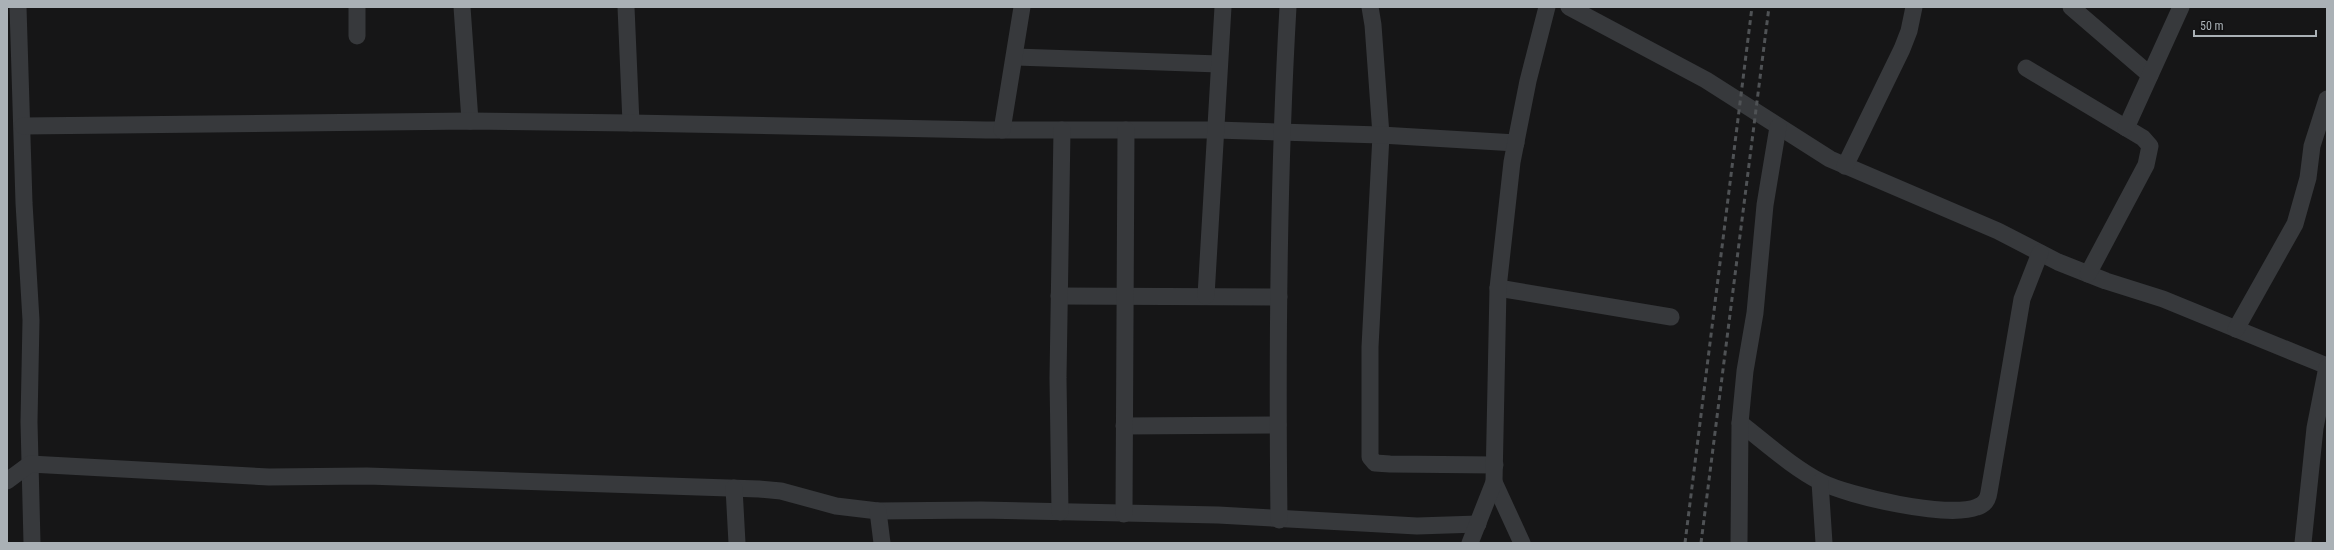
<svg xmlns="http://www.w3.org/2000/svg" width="2334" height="550" font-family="'Roboto Condensed',sans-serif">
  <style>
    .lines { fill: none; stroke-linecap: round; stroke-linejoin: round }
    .minor { stroke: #37393c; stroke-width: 17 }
    .rail { stroke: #4f5255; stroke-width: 3; stroke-dasharray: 5 4; stroke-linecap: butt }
  </style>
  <rect width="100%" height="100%" fill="#161617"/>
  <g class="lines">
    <g class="minor">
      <polyline points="18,7 24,203 31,320 29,422 32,543"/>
      <polyline points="357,7 357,36"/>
      <polyline points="462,7 470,121"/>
      <polyline points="626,7 631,123"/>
      <polyline points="1370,7 1373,25 1381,135 1370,347 1370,457 1375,463 1390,464 1495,465"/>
      <polyline points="1569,7 1706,80 1830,159 1998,231 2058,262 2106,281 2163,299 2327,366"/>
      <polyline points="2071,7 2150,75"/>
      <polyline points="1015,57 1219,64"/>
      <polyline points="2026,68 2143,138 2150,146 2146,165 2088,274"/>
      <polyline points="23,126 470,121 631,123 986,130 1216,130 1381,135 1516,143"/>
      <polyline points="2126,128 2181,7"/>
      <polyline points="1002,130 1022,7"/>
      <polyline points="1845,166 1902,49 1909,31 1914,7"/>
      <polyline points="1498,288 1671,317"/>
      <polyline points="1059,296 1279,297"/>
      <polyline points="1206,296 1223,7"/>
      <polyline points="2236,329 2295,224 2308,178 2312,146 2327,99"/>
      <path d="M1740 423C1766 443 1792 467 1821 482 1849 496 1948 519 1977 507 1984 505 1988 500 1989 492L2022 299 2040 253"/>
      <polyline points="1124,426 1278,425"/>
      <polyline points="7,481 30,464 269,477 367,476 759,489 781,491 836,506 878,511 981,510 1218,515 1417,526 1478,524"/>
      <polyline points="1494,482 1522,543"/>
      <polyline points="1820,482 1824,543"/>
      <polyline points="734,488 737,543"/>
      <polyline points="878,511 882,543"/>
      <polyline points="1060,512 1058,378 1062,130"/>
      <polyline points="1124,514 1126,130"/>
      <path d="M1279 520C1277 349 1278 178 1288 7"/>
      <polyline points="1470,543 1494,482 1498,288 1512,162 1528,81 1547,7"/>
      <polyline points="1739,543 1740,423 1745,371 1755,313 1765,205 1778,127"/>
      <polyline points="2303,543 2315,428 2327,367"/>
    </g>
    <g class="rail">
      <polyline points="1685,543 1752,7"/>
      <polyline points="1701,543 1769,7"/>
    </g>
  </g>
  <rect width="2334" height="550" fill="none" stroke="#aab1b6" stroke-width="16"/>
  <path d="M2194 30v6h122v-6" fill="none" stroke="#aab1b6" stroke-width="2"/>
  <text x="2200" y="30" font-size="12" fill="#aab1b6" stroke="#111112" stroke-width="3" paint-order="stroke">50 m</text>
</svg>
